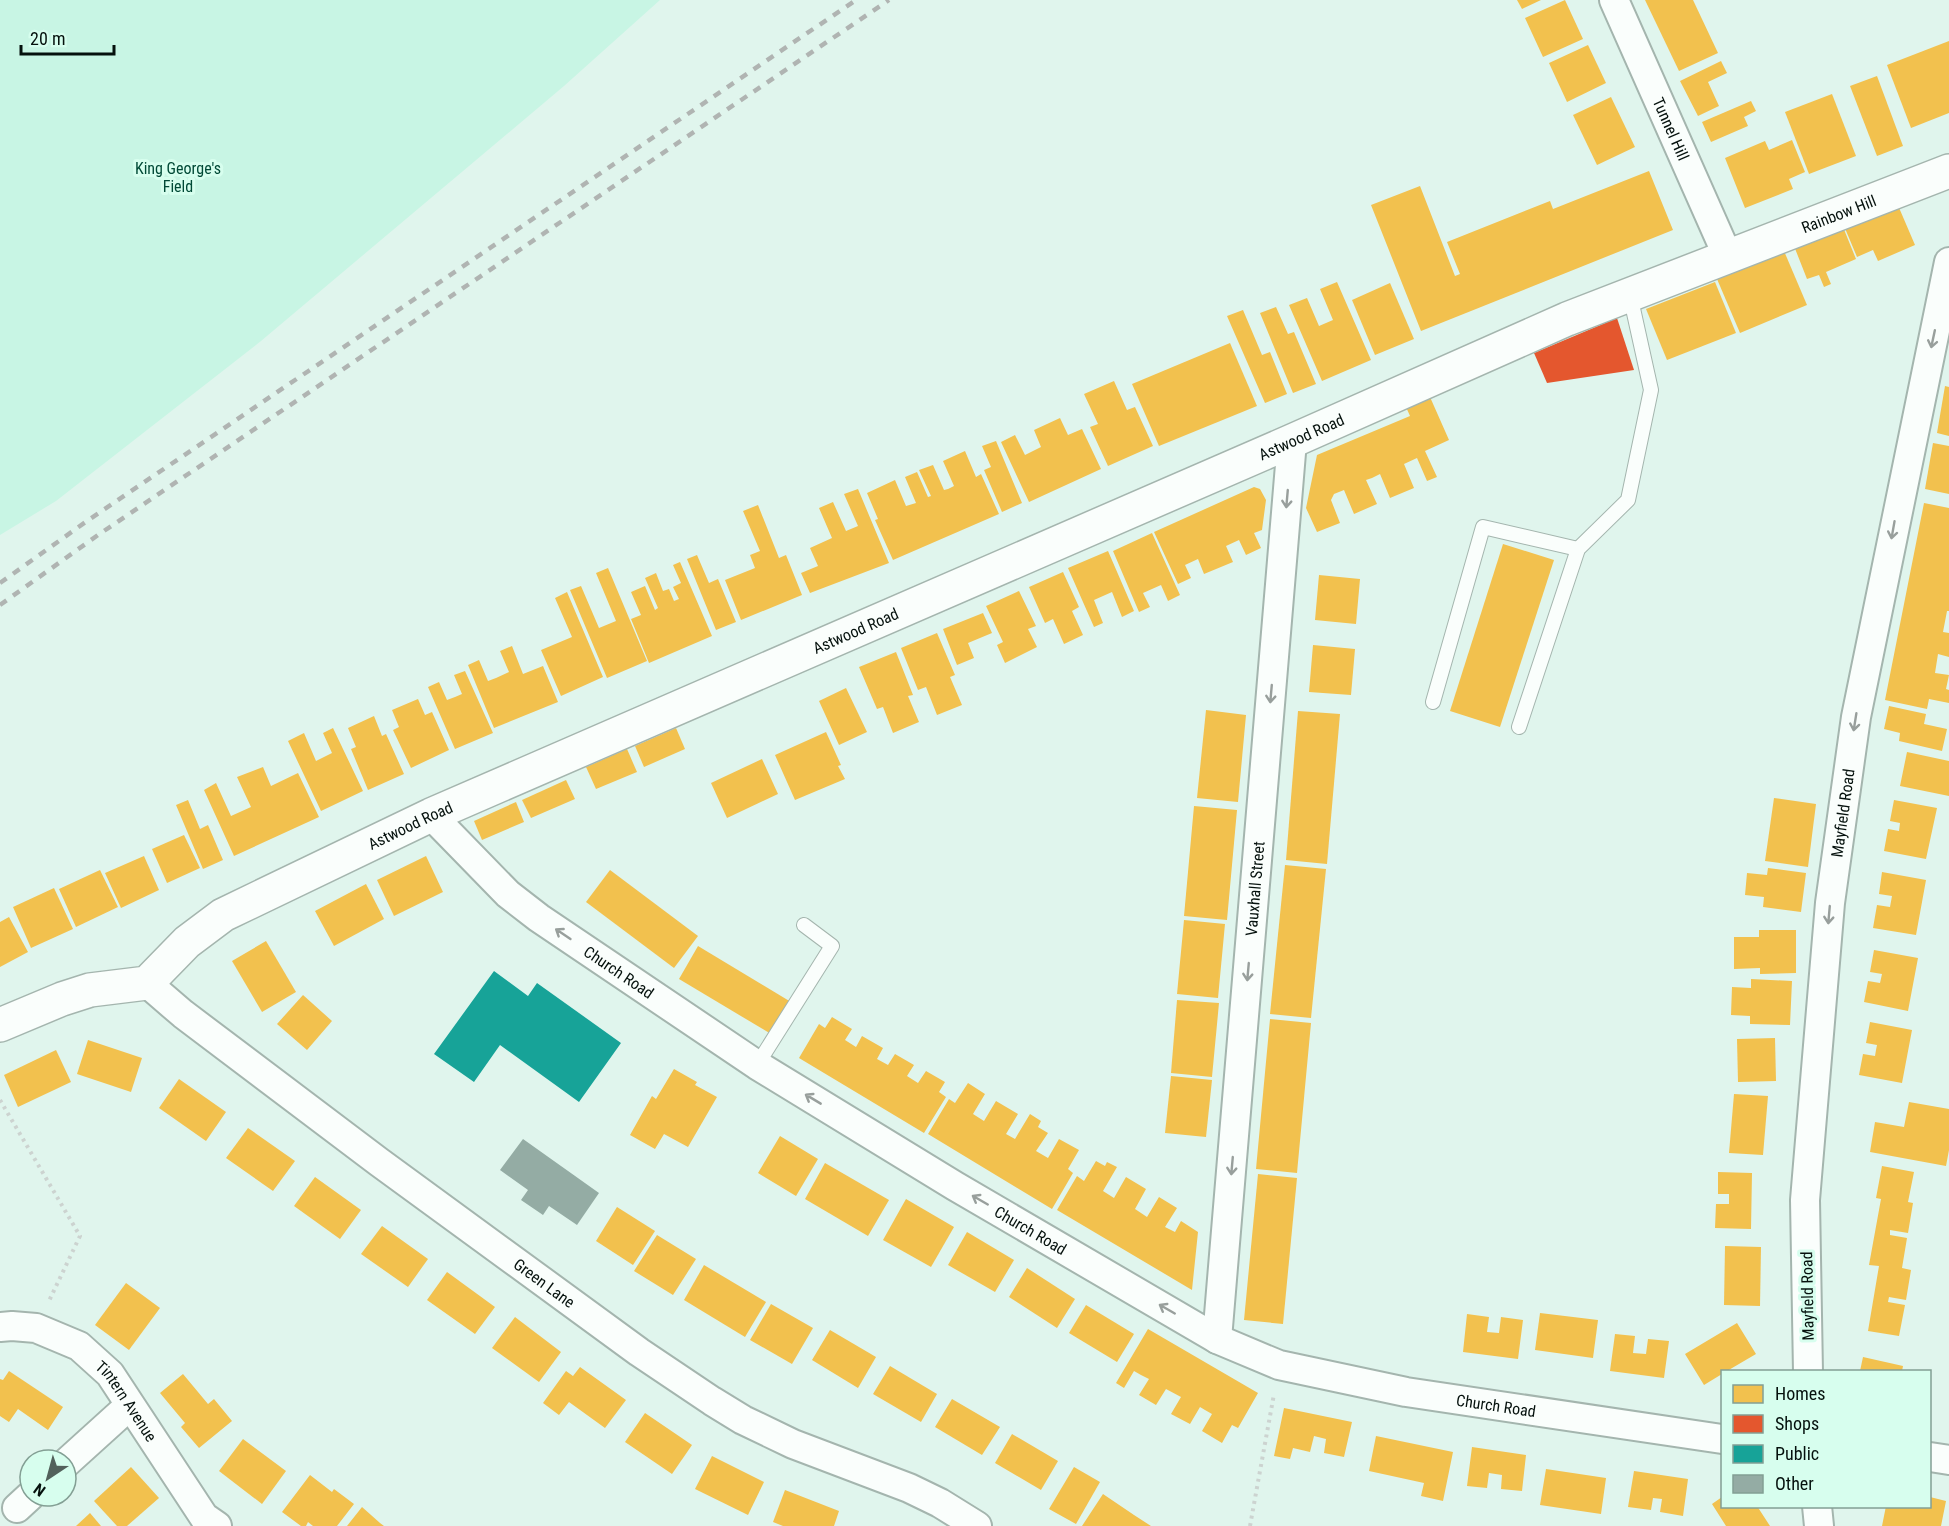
<svg xmlns="http://www.w3.org/2000/svg" width="1949" height="1526" font-family="'Roboto Condensed',sans-serif">
  <style>
    .green { fill: #c8f5e4 }
    .homes { fill: #f2c14e }
    .shops { fill: #e4572e }
    .public { fill: #17a398 }
    .building { fill: #94aca4 }
    .lines { fill: none; stroke-linecap: round; stroke-linejoin: round }
    .service-casing { stroke: #a4b5ae; stroke-width: 16 }
    .minor-casing { stroke: #a4b5ae; stroke-width: 32 }
    .secondary-casing { stroke: #a4b5ae; stroke-width: 36 }
    .path { stroke: #ccd3d0; stroke-width: 4; stroke-dasharray: 3 4.5; stroke-linecap: butt }
    .service { stroke: #fafefc; stroke-width: 14 }
    .minor { stroke: #fafefc; stroke-width: 28 }
    .secondary { stroke: #fafefc; stroke-width: 33 }
    .rail { stroke: #b0b4b2; stroke-width: 4.5; stroke-dasharray: 8 8; stroke-linecap: butt }
    .oneway { stroke: #989f9c }
    .labels { text-anchor: middle; stroke-width: 6; stroke-linejoin: round; paint-order: stroke }
    .street-label { font-size: 16px; fill: #05110d; stroke: #d7feee }
    .park-label { font-size: 16px; fill: #014936; stroke: #d7feee }
  </style>
  <rect width="100%" height="100%" fill="#e0f5ed"/>
  <polygon class="green" points="0,0 660,0 564,86 261,341 56,501 0,535"/>
  <g class="homes">
    <polygon points="1517,0 1541,0 1522,9"/>
    <polygon points="1565,0 1583,39 1543,57 1525,18"/>
    <polygon points="1645,0 1693,0 1718,53 1679,71"/>
    <polygon points="1949,41 1949,113 1911,128 1887,65"/>
    <polygon points="1588,45 1606,83 1567,102 1549,63"/>
    <polygon points="1721,61 1727,73 1708,82 1719,106 1698,116 1680,81"/>
    <polygon points="1877,76 1903,146 1877,156 1850,86"/>
    <polygon points="1832,94 1856,156 1809,174 1785,112"/>
    <polygon points="1611,97 1635,147 1597,165 1573,115"/>
    <polygon points="1751,101 1756,111 1744,117 1748,126 1711,142 1702,122"/>
    <polygon points="1792,140 1805,172 1789,179 1793,189 1745,208 1725,158 1765,141 1769,150"/>
    <polygon points="1649,171 1673,230 1421,331 1371,205 1420,186 1455,276 1460,274 1447,242 1550,201 1553,209"/>
    <polygon points="1897,203 1915,245 1878,261 1873,250 1857,257 1844,226"/>
    <polygon points="1843,227 1856,259 1826,272 1831,284 1824,287 1819,275 1807,279 1794,246"/>
    <polygon points="1784,251 1807,305 1740,333 1717,279"/>
    <polygon points="1337,282 1371,360 1322,381 1289,305 1307,298 1319,326 1333,320 1320,289"/>
    <polygon points="1715,282 1736,333 1667,360 1646,309"/>
    <polygon points="1390,283 1414,339 1375,355 1352,300"/>
    <polygon points="1276,307 1288,334 1294,332 1316,384 1293,393 1260,313"/>
    <polygon points="1243,310 1262,355 1270,352 1287,394 1265,403 1227,316"/>
    <polygon points="1230,343 1257,406 1159,446 1132,384"/>
    <polygon points="1114,381 1127,410 1135,407 1153,446 1108,466 1090,427 1098,424 1084,394"/>
    <polygon points="1945,386 1949,387 1949,436 1937,433"/>
    <polygon points="1430,397 1449,440 1425,451 1437,477 1427,481 1417,458 1404,464 1414,488 1390,498 1380,474 1372,478 1366,480 1377,504 1354,514 1344,490 1334,494 1331,500 1340,523 1317,532 1306,508 1317,455 1410,416 1406,407"/>
    <polygon points="1060,418 1068,435 1082,429 1101,469 1029,502 1001,442 1015,435 1025,455 1041,447 1034,430"/>
    <polygon points="996,441 1022,503 1002,512 984,470 991,467 982,446"/>
    <polygon points="1933,443 1949,446 1949,494 1925,489"/>
    <polygon points="965,451 976,477 981,474 999,514 893,560 875,520 878,519 867,493 895,480 906,506 916,503 905,477 917,472 928,497 931,496 919,470 933,465 944,490 948,489 954,486 943,461"/>
    <polygon points="1254,487 1260,489 1266,500 1262,530 1254,533 1261,548 1246,555 1239,540 1226,546 1233,562 1204,574 1198,559 1185,565 1191,578 1178,584 1154,532"/>
    <polygon points="858,489 889,563 810,593 801,573 818,566 810,548 832,538 819,508 833,502 846,531 858,526 844,494"/>
    <polygon points="1924,503 1949,508 1949,611 1947,611 1943,632 1949,633 1949,657 1938,654 1935,673 1949,675 1946,689 1949,690 1949,703 1929,699 1927,709 1885,700"/>
    <polygon points="758,505 779,558 786,555 802,595 741,620 725,580 755,568 750,555 760,551 743,511"/>
    <polygon points="1152,533 1180,595 1168,601 1161,585 1143,593 1150,607 1139,612 1113,551"/>
    <polygon points="1503,544 1554,560 1500,727 1450,711"/>
    <polygon points="1108,551 1134,611 1122,617 1112,592 1094,600 1103,623 1094,627 1068,568"/>
    <polygon points="697,555 709,583 718,579 736,622 716,630 687,559"/>
    <polygon points="680,562 712,636 649,663 631,619 641,615 631,592 645,586 655,610 658,608 645,578 656,573 663,591 669,589 674,601 679,599 673,587 681,583 673,565"/>
    <polygon points="608,568 647,661 607,678 570,590 581,586 599,628 616,621 596,573"/>
    <polygon points="1063,572 1079,607 1072,611 1083,635 1064,644 1053,619 1045,623 1029,587"/>
    <polygon points="1319,575 1360,579 1356,624 1315,620"/>
    <polygon points="1019,591 1036,626 1028,629 1037,647 1005,663 997,645 1003,642 986,606"/>
    <polygon points="567,592 603,677 561,696 541,650 572,637 555,598"/>
    <polygon points="983,613 992,633 968,643 974,658 957,665 943,629"/>
    <polygon points="937,633 955,675 950,677 962,705 937,715 926,687 918,690 901,648"/>
    <polygon points="1313,645 1355,649 1351,695 1309,692"/>
    <polygon points="512,646 523,674 543,666 558,702 494,728 468,665 479,660 488,681 496,678 509,672 500,651"/>
    <polygon points="896,652 913,695 908,696 919,722 893,733 883,707 877,709 859,667"/>
    <polygon points="465,671 493,733 455,749 428,687 439,682 447,700 455,697 462,694 454,675"/>
    <polygon points="846,688 867,732 839,745 819,701"/>
    <polygon points="418,699 425,715 432,712 449,750 411,768 393,730 399,727 392,710"/>
    <polygon points="1889,706 1926,714 1924,724 1947,729 1942,751 1899,741 1900,733 1884,729"/>
    <polygon points="1206,710 1246,715 1238,802 1197,798"/>
    <polygon points="1298,711 1340,714 1327,864 1286,860"/>
    <polygon points="374,716 382,736 386,734 404,774 368,790 351,749 356,747 348,728"/>
    <polygon points="333,728 363,791 321,811 288,741 304,733 316,761 332,753 323,733"/>
    <polygon points="676,728 685,749 644,767 635,746"/>
    <polygon points="826,732 841,765 838,766 845,779 795,800 775,755"/>
    <polygon points="627,749 637,772 596,789 586,767"/>
    <polygon points="1907,752 1949,761 1949,796 1900,786"/>
    <polygon points="762,759 778,794 727,818 711,783"/>
    <polygon points="263,767 271,786 298,773 319,817 234,856 204,790 216,783 231,816 251,807 237,777"/>
    <polygon points="566,780 575,799 531,818 522,800"/>
    <polygon points="1774,798 1816,804 1808,867 1765,861"/>
    <polygon points="188,800 200,829 208,825 223,860 203,869 176,805"/>
    <polygon points="1894,800 1937,808 1926,859 1884,851 1888,829 1899,831 1900,823 1890,821"/>
    <polygon points="516,802 524,822 482,840 474,821"/>
    <polygon points="1194,806 1237,810 1227,920 1184,916"/>
    <polygon points="184,835 200,868 167,883 152,849"/>
    <polygon points="144,856 159,890 121,908 105,873"/>
    <polygon points="426,856 443,892 394,916 377,880"/>
    <polygon points="1285,865 1326,869 1311,1018 1270,1014"/>
    <polygon points="1768,868 1806,873 1801,912 1763,907 1764,897 1745,895 1747,873 1767,875"/>
    <polygon points="100,870 118,907 76,927 59,889"/>
    <polygon points="610,870 698,936 674,968 586,902"/>
    <polygon points="1882,872 1926,880 1916,935 1873,928 1877,905 1890,907 1892,896 1879,894"/>
    <polygon points="366,884 384,919 334,946 315,911"/>
    <polygon points="54,888 73,929 31,948 13,907"/>
    <polygon points="9,917 28,952 0,967 0,922"/>
    <polygon points="1184,920 1225,924 1218,998 1177,994"/>
    <polygon points="1759,930 1796,930 1796,973 1760,974 1760,968 1734,969 1734,937 1759,937"/>
    <polygon points="266,941 296,992 262,1012 232,961"/>
    <polygon points="698,946 791,1002 771,1034 679,979"/>
    <polygon points="1874,950 1918,958 1908,1011 1864,1002 1868,981 1880,983 1882,974 1870,972"/>
    <polygon points="1751,979 1792,981 1790,1025 1750,1024 1750,1016 1731,1015 1732,987 1751,988"/>
    <polygon points="303,995 332,1021 307,1050 277,1024"/>
    <polygon points="1177,1000 1219,1003 1212,1077 1171,1073"/>
    <polygon points="832,1017 852,1029 845,1040 856,1047 862,1036 883,1048 877,1059 888,1065 895,1054 914,1065 907,1076 918,1083 926,1071 945,1082 939,1092 946,1097 924,1133 799,1058 819,1024 825,1028"/>
    <polygon points="1270,1019 1311,1023 1297,1173 1256,1169"/>
    <polygon points="1870,1022 1912,1030 1902,1083 1859,1075 1863,1054 1875,1056 1876,1050 1877,1045 1866,1043"/>
    <polygon points="1775,1038 1776,1081 1738,1082 1737,1039"/>
    <polygon points="88,1040 142,1058 131,1092 77,1074"/>
    <polygon points="56,1050 71,1082 18,1107 4,1075"/>
    <polygon points="674,1069 697,1082 695,1085 717,1097 688,1147 664,1134 655,1149 630,1135 652,1096 656,1099"/>
    <polygon points="1171,1076 1212,1080 1206,1137 1165,1133"/>
    <polygon points="179,1079 226,1112 206,1141 159,1108"/>
    <polygon points="968,1083 985,1094 973,1114 984,1121 996,1101 1018,1114 1006,1134 1015,1139 1030,1114 1041,1121 1038,1127 1048,1133 1036,1151 1048,1158 1059,1139 1079,1150 1068,1169 1073,1173 1052,1209 928,1134 949,1099 955,1103"/>
    <polygon points="1734,1094 1768,1096 1763,1155 1729,1153"/>
    <polygon points="1909,1102 1949,1109 1949,1150 1946,1166 1870,1152 1875,1122 1904,1127"/>
    <polygon points="248,1128 295,1161 273,1191 226,1158"/>
    <polygon points="780,1136 818,1159 796,1196 758,1173"/>
    <polygon points="1096,1161 1105,1166 1107,1162 1117,1167 1103,1191 1114,1198 1126,1177 1146,1189 1135,1209 1147,1217 1159,1197 1177,1208 1165,1227 1175,1232 1181,1221 1198,1232 1192,1290 1057,1210 1077,1176 1084,1181"/>
    <polygon points="825,1163 889,1200 868,1236 805,1199"/>
    <polygon points="1882,1166 1914,1172 1908,1202 1913,1203 1908,1233 1890,1230 1890,1235 1907,1238 1902,1268 1911,1270 1906,1300 1889,1297 1888,1302 1905,1305 1899,1336 1868,1331 1879,1266 1869,1265 1881,1199 1876,1198"/>
    <polygon points="1718,1172 1752,1173 1751,1229 1715,1228 1716,1204 1729,1204 1729,1194 1718,1194"/>
    <polygon points="1258,1174 1297,1178 1283,1324 1244,1320"/>
    <polygon points="315,1177 361,1210 340,1239 294,1206"/>
    <polygon points="906,1199 954,1227 931,1267 883,1240"/>
    <polygon points="617,1207 655,1231 633,1265 596,1241"/>
    <polygon points="382,1226 428,1259 408,1287 361,1254"/>
    <polygon points="967,1232 1014,1260 995,1292 948,1265"/>
    <polygon points="657,1235 696,1259 673,1295 634,1271"/>
    <polygon points="1725,1246 1761,1247 1760,1306 1724,1305"/>
    <polygon points="704,1265 766,1302 745,1337 684,1300"/>
    <polygon points="1027,1268 1075,1299 1057,1328 1009,1297"/>
    <polygon points="447,1272 495,1307 475,1334 427,1300"/>
    <polygon points="126,1283 160,1308 129,1350 95,1325"/>
    <polygon points="771,1304 813,1328 792,1364 750,1340"/>
    <polygon points="1086,1305 1134,1334 1117,1362 1069,1333"/>
    <polygon points="1540,1313 1598,1320 1593,1358 1535,1350"/>
    <polygon points="1467,1314 1489,1317 1487,1332 1499,1333 1501,1317 1523,1320 1518,1359 1463,1352"/>
    <polygon points="515,1317 561,1352 539,1382 492,1348"/>
    <polygon points="1737,1323 1756,1354 1727,1371 1722,1371 1722,1374 1704,1385 1685,1354"/>
    <polygon points="1148,1329 1258,1393 1238,1428 1232,1425 1222,1443 1202,1431 1212,1414 1205,1410 1200,1407 1190,1424 1171,1414 1181,1397 1166,1389 1156,1405 1139,1395 1149,1379 1141,1375 1134,1371 1124,1388 1116,1383"/>
    <polygon points="830,1330 876,1357 858,1388 812,1360"/>
    <polygon points="1615,1334 1635,1336 1633,1353 1646,1354 1648,1339 1669,1341 1664,1378 1610,1371"/>
    <polygon points="1863,1357 1903,1366 1902,1371 1860,1371"/>
    <polygon points="890,1366 937,1394 921,1422 873,1394"/>
    <polygon points="580,1367 626,1400 605,1428 569,1402 559,1415 543,1403 566,1371 573,1376"/>
    <polygon points="9,1371 63,1407 48,1430 18,1409 9,1422 0,1416 0,1379 3,1380"/>
    <polygon points="183,1374 208,1404 214,1399 232,1421 199,1448 181,1427 185,1423 160,1393"/>
    <polygon points="952,1399 1000,1427 982,1455 935,1427"/>
    <polygon points="1284,1408 1352,1422 1344,1457 1324,1453 1326,1439 1314,1436 1310,1452 1293,1448 1290,1459 1274,1456"/>
    <polygon points="645,1413 692,1445 672,1474 625,1442"/>
    <polygon points="1012,1434 1058,1461 1041,1490 995,1463"/>
    <polygon points="1376,1436 1453,1452 1443,1501 1421,1496 1424,1483 1369,1471"/>
    <polygon points="243,1439 286,1471 262,1504 219,1471"/>
    <polygon points="1472,1447 1526,1455 1522,1491 1501,1489 1502,1475 1489,1473 1487,1488 1467,1486"/>
    <polygon points="712,1456 764,1482 748,1515 695,1489"/>
    <polygon points="131,1467 159,1498 127,1526 117,1526 94,1501"/>
    <polygon points="1074,1467 1100,1482 1076,1524 1049,1509"/>
    <polygon points="1546,1469 1606,1478 1601,1514 1540,1505"/>
    <polygon points="1634,1471 1688,1479 1683,1516 1660,1512 1662,1499 1653,1498 1651,1510 1628,1507"/>
    <polygon points="310,1475 332,1492 334,1489 354,1504 337,1526 313,1526 308,1522 306,1526 301,1526 282,1512"/>
    <polygon points="785,1490 839,1511 834,1526 783,1526 773,1522"/>
    <polygon points="1103,1494 1134,1515 1151,1526 1082,1526"/>
    <polygon points="1722,1497 1722,1506 1757,1506 1770,1526 1726,1526 1712,1504"/>
    <polygon points="1930,1497 1946,1501 1941,1526 1882,1526 1886,1506 1930,1506"/>
    <polygon points="362,1507 380,1523 384,1526 347,1526"/>
    <polygon points="90,1513 101,1526 76,1526"/>
  </g>
  <polygon class="shops" points="1617,318 1634,370 1547,383 1534,353"/>
  <polygon class="public" points="494,971 528,996 537,983 621,1043 579,1102 500,1045 474,1082 434,1054"/>
  <polygon class="building" points="523,1139 599,1193 577,1225 549,1206 543,1215 521,1200 528,1190 500,1170"/>
  <g class="lines">
    <g class="service-casing">
      <g id="service">
        <polyline points="1433,702 1483,527 1578,549"/>
        <polyline points="1519,727 1578,549 1628,500 1651,390 1630,295"/>
        <polyline points="757,1065 832,946 804,925"/>
      </g>
    </g>
    <g class="minor-casing">
      <g id="minor">
        <path id="s1" d="M1614 0 1728 257"/>
        <path id="s2" d="M431 815 508 894 539 918 757 1065 955 1186 1217 1339 1279 1365 1406 1392 1722 1439"/>
        <path id="s3" d="M147 983 183 1014 379 1162 639 1352 712 1401 743 1420 793 1444 909 1488 940 1503 977 1526"/>
        <path id="s4" d="M0 1327 12 1326 36 1328 79 1346 110 1374 204 1517 217 1526"/>
        <path id="s5" d="M1217 1339 1292 441"/>
        <path id="s6" d="M1808 1372 1805 1200 1830 903 1856 717 1949 262"/>
        <polyline points="1930,1457 1949,1460"/>
        <polyline points="66,1463 129,1406"/>
        <polyline points="1817,1506 1819,1526"/>
        <polyline points="17,1508 30,1496"/>
      </g>
    </g>
    <g class="secondary-casing">
      <g id="secondary">
        <path id="s7" d="M0 1025 62 999 90 990 147 983 187 942 223 915 431 815 1292 441 1567 319 1949 171"/>
      </g>
    </g>
    <g class="path">
      <polyline points="0,1100 80,1236 48,1303"/>
      <polyline points="1250,1526 1274,1394"/>
    </g>
    <use href="#service" class="service"/>
    <use href="#minor" class="minor"/>
    <use href="#secondary" class="secondary"/>
    <g class="rail">
      <polyline points="0,583 87,521 856,0"/>
      <polyline points="0,605 98,535 889,0"/>
    </g>
  </g>
  <defs><path id="oneway-shaft" d="M-6 0H5M1.5-3L5.5 0L1.5 3" fill="none" stroke-width="1.6" stroke-linecap="round" stroke-linejoin="round" transform="scale(1.5)"/></defs>
  <g class="oneway">
    <use href="#oneway-shaft" transform="translate(1933 339) rotate(102)"/>
    <use href="#oneway-shaft" transform="translate(1287 499) rotate(95)"/>
    <use href="#oneway-shaft" transform="translate(1893 530) rotate(100)"/>
    <use href="#oneway-shaft" transform="translate(1271 694) rotate(95)"/>
    <use href="#oneway-shaft" transform="translate(1855 722) rotate(99)"/>
    <use href="#oneway-shaft" transform="translate(1829 915) rotate(95)"/>
    <use href="#oneway-shaft" transform="translate(563 934) rotate(-146)"/>
    <use href="#oneway-shaft" transform="translate(1248 972) rotate(95)"/>
    <use href="#oneway-shaft" transform="translate(813 1099) rotate(-149)"/>
    <use href="#oneway-shaft" transform="translate(1232 1166) rotate(95)"/>
    <use href="#oneway-shaft" transform="translate(980 1200) rotate(-150)"/>
    <use href="#oneway-shaft" transform="translate(1167 1309) rotate(-150)"/>
  </g>
  <g class="labels">
    <g class="street-label">
      <text dy="6" stroke="none"><textPath href="#s1" startOffset="141">Tunnel Hill</textPath></text>
      <text dy="6" stroke="none"><textPath href="#s7" startOffset="2018">Rainbow Hill</textPath></text>
      <text dy="6" stroke="none"><textPath href="#s7" startOffset="1436">Astwood Road</textPath></text>
      <text dy="6" stroke="none"><textPath href="#s7" startOffset="950">Astwood Road</textPath></text>
      <text dy="6" stroke="none"><textPath href="#s6" startOffset="561">Mayfield Road</textPath></text>
      <text dy="6" stroke="none"><textPath href="#s7" startOffset="464">Astwood Road</textPath></text>
      <text dy="6" stroke="none"><textPath href="#s5" startOffset="452">Vauxhall Street</textPath></text>
      <text dy="6" stroke="none"><textPath href="#s2" startOffset="246">Church Road</textPath></text>
      <text dy="6" stroke="none"><textPath href="#s2" startOffset="732">Church Road</textPath></text>
      <text dy="6" stroke="none"><textPath href="#s3" startOffset="498">Green Lane</textPath></text>
      <text transform="translate(1807 1296) rotate(-91)" y="6">Mayfield Road</text>
      <text dy="6" stroke="none"><textPath href="#s4" startOffset="156">Tintern Avenue</textPath></text>
      <text dy="6" stroke="none"><textPath href="#s2" startOffset="1236">Church Road</textPath></text>
    </g>
    <g class="park-label">
      <text x="178" y="174">King George's<tspan x="178" dy="18">Field</tspan></text>
    </g>
  </g>
  <rect x="1721" y="1370" width="210" height="138" fill="#d7feee" stroke="#839f94" stroke-width="1.5"/>
  <rect x="1733" y="1385" width="30" height="18" fill="#f2c14e" stroke="#839f94" stroke-width="1.5"/>
  <text x="1775" y="1400" font-size="18" fill="#05110d">Homes</text>
  <rect x="1733" y="1415" width="30" height="18" fill="#e4572e" stroke="#839f94" stroke-width="1.5"/>
  <text x="1775" y="1430" font-size="18" fill="#05110d">Shops</text>
  <rect x="1733" y="1445" width="30" height="18" fill="#17a398" stroke="#839f94" stroke-width="1.5"/>
  <text x="1775" y="1460" font-size="18" fill="#05110d">Public</text>
  <rect x="1733" y="1475" width="30" height="18" fill="#94aca4" stroke="#839f94" stroke-width="1.5"/>
  <text x="1775" y="1490" font-size="18" fill="#05110d">Other</text>
  <g transform="translate(48 1478) rotate(216)"><circle r="28" fill="#d7feee" stroke="#839f94" stroke-width="1.5"/>
  <path d="M0-4.5L10 22L0 15L-10 22Z" fill="#52615b"/>
  <text y="-9" font-size="16" font-weight="bold" text-anchor="middle" fill="#05110d">N</text>
  </g>
  <path d="M21 45v9h93v-9" fill="none" stroke="#05110d" stroke-width="3"/>
  <text x="30" y="45" font-size="18" fill="#05110d" stroke="#d7feee" stroke-width="4.5" paint-order="stroke">20 m</text>
</svg>
